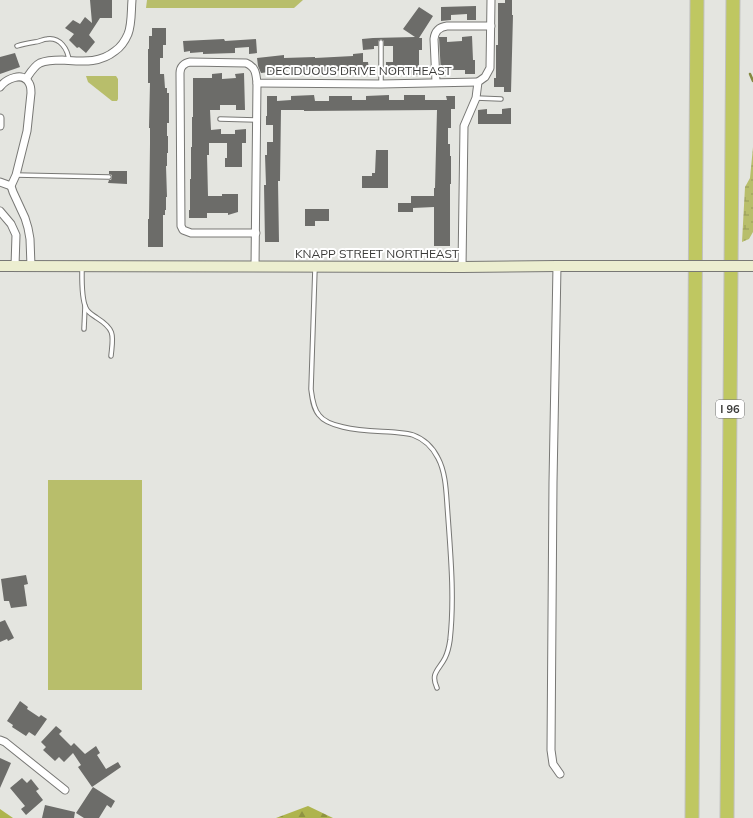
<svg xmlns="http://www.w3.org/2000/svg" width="753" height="818" font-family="Mulish,sans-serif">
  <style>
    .green { fill: #b8be6b }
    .forest { fill: url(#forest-firs) }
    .wetland { fill: url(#wetland-marsh) }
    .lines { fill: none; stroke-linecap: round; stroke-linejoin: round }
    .stream { stroke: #858940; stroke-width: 2.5 }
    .building { fill: #6c6c69 }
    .lane-casing { stroke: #787875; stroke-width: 5.5 }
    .street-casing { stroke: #787875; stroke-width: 9 }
    .secondary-casing { stroke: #787875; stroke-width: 12 }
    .highway-casing { stroke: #c0c0bf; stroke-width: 15 }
    .lane { stroke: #fff; stroke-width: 3.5 }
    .street { stroke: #fff; stroke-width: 7 }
    .secondary { stroke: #eceed0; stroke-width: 10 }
    .highway { stroke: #bfc761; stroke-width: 13 }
    .secondary-bridge-casing { stroke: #787875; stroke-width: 12; stroke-linecap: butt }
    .secondary-bridge { stroke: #eceed0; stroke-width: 10 }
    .labels { text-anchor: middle; stroke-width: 4; stroke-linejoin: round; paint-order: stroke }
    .shield { fill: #fff; stroke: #757574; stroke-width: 1 }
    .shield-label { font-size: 11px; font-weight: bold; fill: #3a3a38 }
    .street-label { font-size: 12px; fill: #3a3a38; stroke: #fff }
  </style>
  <defs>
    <pattern id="forest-firs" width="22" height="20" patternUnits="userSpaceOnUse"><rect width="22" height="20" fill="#aeb44d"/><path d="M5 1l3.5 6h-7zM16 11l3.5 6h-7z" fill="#8f9341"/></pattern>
    <pattern id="wetland-marsh" width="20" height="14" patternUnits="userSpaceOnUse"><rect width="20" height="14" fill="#b8be6b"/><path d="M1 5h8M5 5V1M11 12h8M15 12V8" fill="none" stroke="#979b59"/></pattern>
  </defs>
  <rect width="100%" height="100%" fill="#e4e5e0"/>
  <g class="green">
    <polygon points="147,0 303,0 294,8 146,8"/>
    <polygon points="86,76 116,76 118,79 118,99 117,101 112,101 88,82"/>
    <rect x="48" y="480" width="94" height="210"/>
  </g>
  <g class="forest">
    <polygon points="308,806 333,818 276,818"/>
    <polygon points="0,809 13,818 0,818"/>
  </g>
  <polygon class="wetland" points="753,147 753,232 749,239 742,242 745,187 750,178"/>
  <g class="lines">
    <polyline class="stream" points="750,74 753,81"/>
  </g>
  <g class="building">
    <polygon points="90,0 112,0 112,18 100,18 89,35 95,42 86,53 79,47 77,48 69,40 74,34 65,28 73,20 80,24 85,17 92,23"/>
    <polygon points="505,0 512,0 512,15 513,15 511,92 504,92 504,87 494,87 494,78 496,78 496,45 498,45 498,3 505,3"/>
    <polygon points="476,6 476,20 467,20 467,14 451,15 451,20 441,21 441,7"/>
    <polygon points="419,7 433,16 419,38 422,38 422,50 419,50 419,66 422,66 422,75 407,75 407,71 386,71 386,62 393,62 393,46 384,46 384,41 381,39 378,41 378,46 374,46 374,49 363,50 362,39 373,38 415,37 403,29"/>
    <polygon points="152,28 166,28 166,45 163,45 163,58 160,58 160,74 164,74 165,88 167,88 167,93 169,93 169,123 167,123 167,136 168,136 168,153 167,153 167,166 166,166 167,197 166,197 166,210 165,210 165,215 163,215 163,247 148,247 148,219 149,219 150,144 150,128 149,128 150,83 148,83 148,49 149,49 149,36 152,36"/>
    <polygon points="472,36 473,60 475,60 475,74 465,74 465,70 450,70 450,74 441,74 439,37 447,37 447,42 462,41 462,37"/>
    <polygon points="224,39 225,41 256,39 257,53 249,54 249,47 235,48 235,53 203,54 203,52 190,53 190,51 184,52 183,41"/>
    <polygon points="15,53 20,67 0,74 0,57"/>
    <polygon points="363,53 363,62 368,62 369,70 321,71 321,70 288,70 261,73 258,66 257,58 284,55 284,58 315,57 315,58 353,56 353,54"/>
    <polygon points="222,73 222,79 236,78 235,74 244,73 245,110 236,110 236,105 220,105 220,110 210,110 211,130 221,129 221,134 235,134 235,130 246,129 246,143 242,143 242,167 225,167 225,158 227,158 227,143 209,143 209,155 207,155 208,196 222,196 222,194 238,194 238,212 228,215 228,213 207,213 207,218 189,218 189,210 190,210 190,179 191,179 191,147 192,147 192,117 193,117 193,78 212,78 212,74"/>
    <polygon points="314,95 315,101 329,101 329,96 352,96 352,100 366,100 366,96 389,95 389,100 404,100 404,95 425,95 425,100 447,100 446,96 455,96 455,109 451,109 451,128 448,128 448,144 450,144 450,156 451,156 451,184 450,184 450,246 434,246 434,207 413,208 413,212 398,212 398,203 411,203 411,196 434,196 434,188 435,188 437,110 304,111 304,110 281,110 280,181 278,181 279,242 265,242 264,185 266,185 265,155 267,155 267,142 273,142 273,125 266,125 266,116 267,116 267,96 277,96 277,101 291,100 291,96"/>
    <polygon points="511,108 511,124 478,124 478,110 487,109 487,114 502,114 502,109"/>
    <polygon points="376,150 388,150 388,188 362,188 362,176 372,176 372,173 375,173"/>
    <polygon points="109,171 127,171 127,184 108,183 109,180 111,180 112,177 112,175 109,174"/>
    <polygon points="305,209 329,209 329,221 315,221 315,226 305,226"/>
    <polygon points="26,575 28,584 24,585 27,606 11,608 9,601 4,601 1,579"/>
    <polygon points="5,620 14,638 8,641 7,639 0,642 0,622"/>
    <polygon points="20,701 28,707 27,709 39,717 41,715 47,719 35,736 29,732 26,736 12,727 13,725 7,721"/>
    <polygon points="56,726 62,731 59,734 71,746 74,743 85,754 96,746 100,753 97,755 106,769 118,762 121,767 92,787 78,767 81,765 73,753 64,762 59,757 55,761 43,750 46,747 41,742"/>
    <polygon points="0,758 11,763 0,788"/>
    <polygon points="22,778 27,783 31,779 39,789 36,791 43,800 26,815 21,809 25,806 10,788"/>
    <polygon points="93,787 115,801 111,808 107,805 99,818 84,818 76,813"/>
    <polygon points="45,805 75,812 74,818 42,818"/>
  </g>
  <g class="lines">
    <g class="lane-casing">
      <g id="lane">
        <path d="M17 46C23 44 29 43 35 42 39 42 43 39 47 39 60 37 68 49 69 61"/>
        <polyline points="381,84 381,42"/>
        <polyline points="476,98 501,99"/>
        <polyline points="220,119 256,120"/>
        <polyline points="16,175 109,177"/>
        <path d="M82 267C82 277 81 298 86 308 88 313 93 315 97 318 116 330 113 336 111 356"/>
        <path d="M315 268 311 389C312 397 313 408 319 415 324 422 334 425 343 427 359 431 376 431 392 432 399 433 407 433 413 435 424 439 433 448 438 458 445 471 446 488 447 503 450 548 455 595 450 640 449 647 448 652 445 658 439 670 430 673 437 688"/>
        <polyline points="84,329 85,306"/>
      </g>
    </g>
    <g class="street-casing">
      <g id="street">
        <path d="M26 79C30 73 34 66 40 63 47 60 54 60 62 60 81 61 99 64 115 51 121 47 125 41 128 34 132 24 131 11 132 0"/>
        <path d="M436 82 434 39C435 31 439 27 447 26H491"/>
        <path d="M0 87C6 79 23 71 29 83 31 86 31 90 31 93L27 131 16 175 11 186 13 192 25 218 28 228 30 239 31 266"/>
        <polyline points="0,118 0,126"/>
        <polyline points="0,182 11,186"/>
        <polyline points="0,211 11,224 16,235 15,266"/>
        <path d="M256 233H191L183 230 181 226 180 73C180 67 184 63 190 62L246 63C256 67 256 74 257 83L381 84 478 82"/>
        <polyline points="557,266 553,482 551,750 553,764 560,774"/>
        <polyline points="255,267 257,83"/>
        <polyline points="462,267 464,126 476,98 478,82 485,77 490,68 491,0"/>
        <polyline points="0,740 5,742 65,790"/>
      </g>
    </g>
    <g class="secondary-casing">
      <polyline id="secondary" points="0,266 462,267 557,266 671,266"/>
    </g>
    <g class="highway-casing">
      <g id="highway">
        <polyline points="692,818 697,0"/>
        <polyline points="727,818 733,0"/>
      </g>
    </g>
    <use href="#lane" class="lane"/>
    <use href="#street" class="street"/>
    <use href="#secondary" class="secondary"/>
    <use href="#highway" class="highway"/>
    <g class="secondary-bridge-casing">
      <polyline id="secondary-bridge" points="671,266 753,266"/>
    </g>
    <use href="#secondary-bridge" class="secondary-bridge"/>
  </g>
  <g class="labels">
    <rect class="shield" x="716" y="400" width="28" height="18" rx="3"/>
    <g class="shield-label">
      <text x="730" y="413">I 96</text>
    </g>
    <g class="street-label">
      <text x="359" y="75">DECIDUOUS DRIVE NORTHEAST</text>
      <text x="377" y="258">KNAPP STREET NORTHEAST</text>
    </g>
  </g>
</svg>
